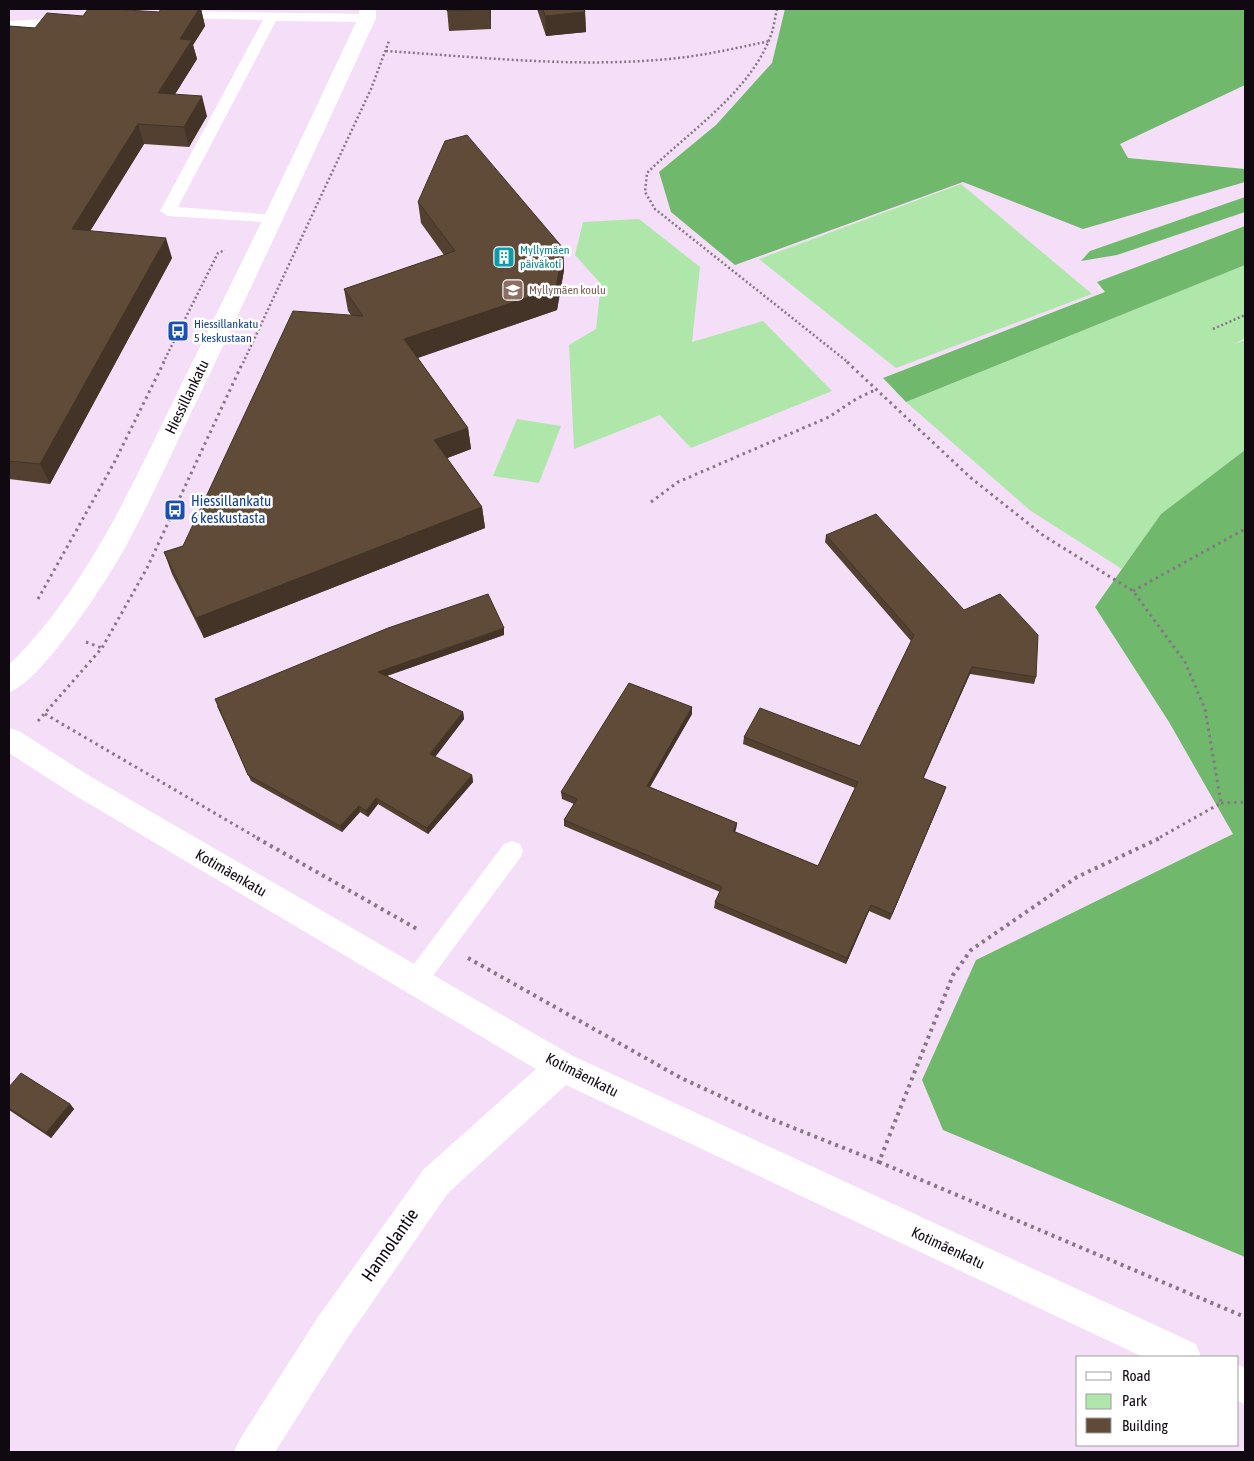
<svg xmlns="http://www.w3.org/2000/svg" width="1254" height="1461" font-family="'Asap Condensed',sans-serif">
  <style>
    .green { fill: #afe6aa }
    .forest { fill: #70b86c }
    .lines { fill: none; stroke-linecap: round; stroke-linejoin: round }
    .path-far2 { stroke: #867787; stroke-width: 2.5; stroke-dasharray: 2 2.5; stroke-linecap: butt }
    .path-far1 { stroke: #867787; stroke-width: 3; stroke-dasharray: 2.5 4; stroke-linecap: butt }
    .path { stroke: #867787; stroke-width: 4; stroke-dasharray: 3 4.5; stroke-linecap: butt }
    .lane { fill: #fff; fill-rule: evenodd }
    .street { fill: #fff; fill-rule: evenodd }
    .secondary { fill: #fff; fill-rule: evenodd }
    .wall { fill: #534030 }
    .shaded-wall { fill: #433427 }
    .building { fill: #604a38; stroke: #433427 }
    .labels { text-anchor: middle; stroke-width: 5; stroke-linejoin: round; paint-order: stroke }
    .far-culture-label { font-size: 12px; fill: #0d838f; stroke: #fff; text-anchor: start }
    .far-education-label { font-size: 12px; fill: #785e54; stroke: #fff; text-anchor: start }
    .far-transit-label { font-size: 12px; fill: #164399; stroke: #fff; text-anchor: start }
    .street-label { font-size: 15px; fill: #110911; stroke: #fff }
    .transit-label { font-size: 15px; fill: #164399; stroke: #fff; text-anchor: start }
    .near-street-label { font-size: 18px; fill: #110911; stroke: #fff }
  </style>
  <rect width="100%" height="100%" fill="#f5def7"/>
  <g class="green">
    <polygon points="961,184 1092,294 896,368 759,259"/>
    <polygon points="639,219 700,267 692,342 763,321 832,391 691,448 660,415 574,449 569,345 596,329 601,284 575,255 583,222"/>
    <polygon points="1245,265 1245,338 1235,344 1245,340 1245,450 1161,514 1122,569 1031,511 906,402"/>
    <polygon points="517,419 561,426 539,483 493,476"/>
  </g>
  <g class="forest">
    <polygon points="785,9 1245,9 1245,85 1120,144 1128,158 1245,169 1245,182 1083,229 963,182 735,265 671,212 659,172 716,125 772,63"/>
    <polygon points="1245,197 1245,212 1117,255 1081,261 1090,251"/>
    <polygon points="1245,226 1245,265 906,402 883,378 1105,292 1097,282"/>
    <polygon points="1245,450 1245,1257 943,1130 922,1080 976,960 1233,834 1169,722 1095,607 1161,514"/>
  </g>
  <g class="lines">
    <g class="path-far2">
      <path d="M777 9C775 17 774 27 771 35 750 93 689 131 647 173L645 192 655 209 849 363"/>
      <path d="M386 51C479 57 575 68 668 59 703 56 736 48 770 41"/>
      <polyline points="1213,329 1245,315"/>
      <polyline points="163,363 218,253 225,250"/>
      <polyline points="243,363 371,89 389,41"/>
    </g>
    <g class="path-far1">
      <polyline points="847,362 971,478 1044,536 1133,591 1185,662 1205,709 1221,803 1157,839"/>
      <polyline points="651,502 678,482 829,417 856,399 877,389"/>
      <polyline points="1133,591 1245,529"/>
      <polyline points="38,599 114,463 164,362"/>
      <polyline points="86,642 102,648"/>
      <polyline points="45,714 259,839"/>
      <polyline points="38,721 102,648 147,568 243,362"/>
      <polyline points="1221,803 1245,802"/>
    </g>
    <g class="path">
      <polyline points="257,838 417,929"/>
      <polyline points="468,958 681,1078 766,1117 879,1162 953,975 971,950 1077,877 1160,838"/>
      <polyline points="879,1162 1245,1317"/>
    </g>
    <g class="lane">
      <polygon points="174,11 367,14 374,18 367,22 276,21 178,207 273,215 281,220 278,223 168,216 160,211 263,20 169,18 167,15 169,12"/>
      <polygon points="66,18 71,19 73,22 71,25 9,29 9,21"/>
      <polygon points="512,841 520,844 523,851 520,858 424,988 416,991 408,988 404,980 408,972 504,844"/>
    </g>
    <g class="street">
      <polygon points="9,728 19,731 91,777 573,1056 1196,1344 1201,1357 1143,1357 566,1085 448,1193 344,1343 275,1452 234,1452 240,1439 318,1317 424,1169 536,1069 71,793 9,753"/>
      <polygon points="1238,1365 1245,1368 1245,1404 1238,1401"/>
    </g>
    <path class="secondary" d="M360 9H376V18C319 142 262 265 203 388 178 439 155 492 128 542 112 574 40 684 9 692V665C89 586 133 483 182 383 243 262 301 140 358 18Z"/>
  </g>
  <g class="wall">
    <polygon points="161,9 201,9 205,26 193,45 197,59 175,94 207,116 189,147 144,144 90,231 172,258 50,484 9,479 9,26 35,28 83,16 159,12"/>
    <polygon points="447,9 491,9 491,29 449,31"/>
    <polygon points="537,9 584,9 585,12 586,32 546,36"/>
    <polygon points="418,202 563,248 564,270 557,310 418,358 468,428 471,449 447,458 482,507 485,528 204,638 172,574 164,552 183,546 351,315 348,311 344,289 444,255 421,223"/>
    <polygon points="826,535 964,610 1036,677 1034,684 970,674 923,778 946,787 890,920 869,911 846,964 714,908 715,902 720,892 564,826 564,820 574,804 562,799 561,792 692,714 650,787 737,823 736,829 735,832 818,866 855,788 743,744 744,737 860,746 911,641 825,542"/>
    <polygon points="504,635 387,676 463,712 464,719 435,757 472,775 473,782 428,834 378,804 368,817 360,812 342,832 251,781 217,706"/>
    <polygon points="9,1087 70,1104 74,1109 51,1138 9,1110"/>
  </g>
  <g class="shaded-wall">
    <polygon points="199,9 201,9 205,26 193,45 197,59 164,112 158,93 180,39"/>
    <polygon points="489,9 491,9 491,29"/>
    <polygon points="585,12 586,32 546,36 545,16"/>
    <polygon points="202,96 207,116 189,147 184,127"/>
    <polygon points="138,124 144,144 79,249 72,229"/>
    <polygon points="166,238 172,258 50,484 40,464"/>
    <polygon points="563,248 564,270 557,310 408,361 404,339"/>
    <polygon points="468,428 471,449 437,462 434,440"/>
    <polygon points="482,507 485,528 204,638 196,618"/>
    <polygon points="504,628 504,635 380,678 378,672"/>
    <polygon points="972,667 970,674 921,784 923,778"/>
    <polygon points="692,707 692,714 647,792 647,786"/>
    <polygon points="463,712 464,719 432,761 430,754"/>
    <polygon points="472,775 473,782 428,834 427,828"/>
    <polygon points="946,787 944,793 890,920 892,914"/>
    <polygon points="376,798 378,804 368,817 366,811"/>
    <polygon points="359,806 360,812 342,832 340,826"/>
    <polygon points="737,823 736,829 732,837 733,831"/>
    <polygon points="871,905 869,911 846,964 847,958"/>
    <polygon points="70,1104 74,1109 51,1138 46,1133"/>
  </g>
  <g class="building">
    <polygon points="88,9 111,9 159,12 161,9 199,9 180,39 192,40 158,93 202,96 184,127 138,124 72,229 166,238 40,464 9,461 9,26 35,28 47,13 83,16"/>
    <polygon points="447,9 489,9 447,11"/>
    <polygon points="543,9 584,9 585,12 545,16"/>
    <polygon points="467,135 563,248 556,288 404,339 468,428 434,440 482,507 196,618 164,552 183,546 293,311 363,316 344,289 455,251 418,202 445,141"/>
    <polygon points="876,514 964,610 1000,594 1038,635 1036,677 972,667 923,778 946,787 892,914 871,905 847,958 715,902 722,887 564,820 577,799 561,792 629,683 692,707 647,786 737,823 733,831 818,866 858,782 744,737 760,708 860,746 914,635 826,535"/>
    <polygon points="488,594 504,628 378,672 463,712 430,754 472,775 427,828 376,798 366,811 359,806 340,826 248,775 215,699 388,628"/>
    <polygon points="21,1073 70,1104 46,1133 9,1108 9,1087"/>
  </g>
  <defs>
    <g id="building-square" transform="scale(1.125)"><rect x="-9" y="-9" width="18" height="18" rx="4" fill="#0f9aa8" stroke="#fff"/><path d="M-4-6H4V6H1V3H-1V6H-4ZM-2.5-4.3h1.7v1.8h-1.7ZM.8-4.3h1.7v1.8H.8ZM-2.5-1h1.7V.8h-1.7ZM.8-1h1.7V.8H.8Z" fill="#fff"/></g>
    <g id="school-square" transform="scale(1.125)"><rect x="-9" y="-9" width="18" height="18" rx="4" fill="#8d6e63" stroke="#fff"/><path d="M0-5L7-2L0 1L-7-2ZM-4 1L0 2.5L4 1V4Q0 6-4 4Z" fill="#fff"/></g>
    <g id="bus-square" transform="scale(1.125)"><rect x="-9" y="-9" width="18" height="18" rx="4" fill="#1a4fb4" stroke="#fff"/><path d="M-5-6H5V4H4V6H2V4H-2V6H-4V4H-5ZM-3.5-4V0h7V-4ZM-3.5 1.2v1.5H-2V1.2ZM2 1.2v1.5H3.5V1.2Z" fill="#fff"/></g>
  </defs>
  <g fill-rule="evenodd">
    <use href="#building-square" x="504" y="257"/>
    <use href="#school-square" x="513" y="290"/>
    <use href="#bus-square" x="178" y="331"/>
    <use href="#bus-square" x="175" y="510"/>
  </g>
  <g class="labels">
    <g class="far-culture-label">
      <text x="520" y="254">Myllymäen<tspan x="520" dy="14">päiväkoti</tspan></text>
    </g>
    <g class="far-education-label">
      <text x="529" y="294">Myllymäen koulu</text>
    </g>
    <g class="far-transit-label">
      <text x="194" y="328">Hiessillankatu<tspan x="194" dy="14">5 keskustaan</tspan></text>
    </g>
    <g class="street-label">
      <text transform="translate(187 397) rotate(-64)" y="5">Hiessillankatu</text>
      <text transform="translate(231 873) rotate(30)" y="5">Kotimäenkatu</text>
      <text transform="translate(582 1075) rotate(27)" y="5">Kotimäenkatu</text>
      <text transform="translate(948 1248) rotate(25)" y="5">Kotimäenkatu</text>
    </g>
    <g class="transit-label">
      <text x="191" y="506">Hiessillankatu<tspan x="191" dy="17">6 keskustasta</tspan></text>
    </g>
    <g class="near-street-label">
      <text transform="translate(390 1245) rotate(-55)" y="6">Hannolantie</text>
    </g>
  </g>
  <rect width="1254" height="1461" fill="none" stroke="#110911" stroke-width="20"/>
  <rect x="1076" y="1356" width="162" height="90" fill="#ffffff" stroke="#a09da0"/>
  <rect x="1086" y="1372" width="25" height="8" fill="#ffffff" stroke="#a09da0"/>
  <text x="1122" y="1381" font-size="15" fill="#110911">Road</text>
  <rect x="1086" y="1394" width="25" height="15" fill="#afe6aa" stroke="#a09da0"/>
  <text x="1122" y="1406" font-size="15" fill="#110911">Park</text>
  <rect x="1086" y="1418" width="25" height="15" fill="#604a38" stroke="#a09da0"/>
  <text x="1122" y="1431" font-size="15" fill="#110911">Building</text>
</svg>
